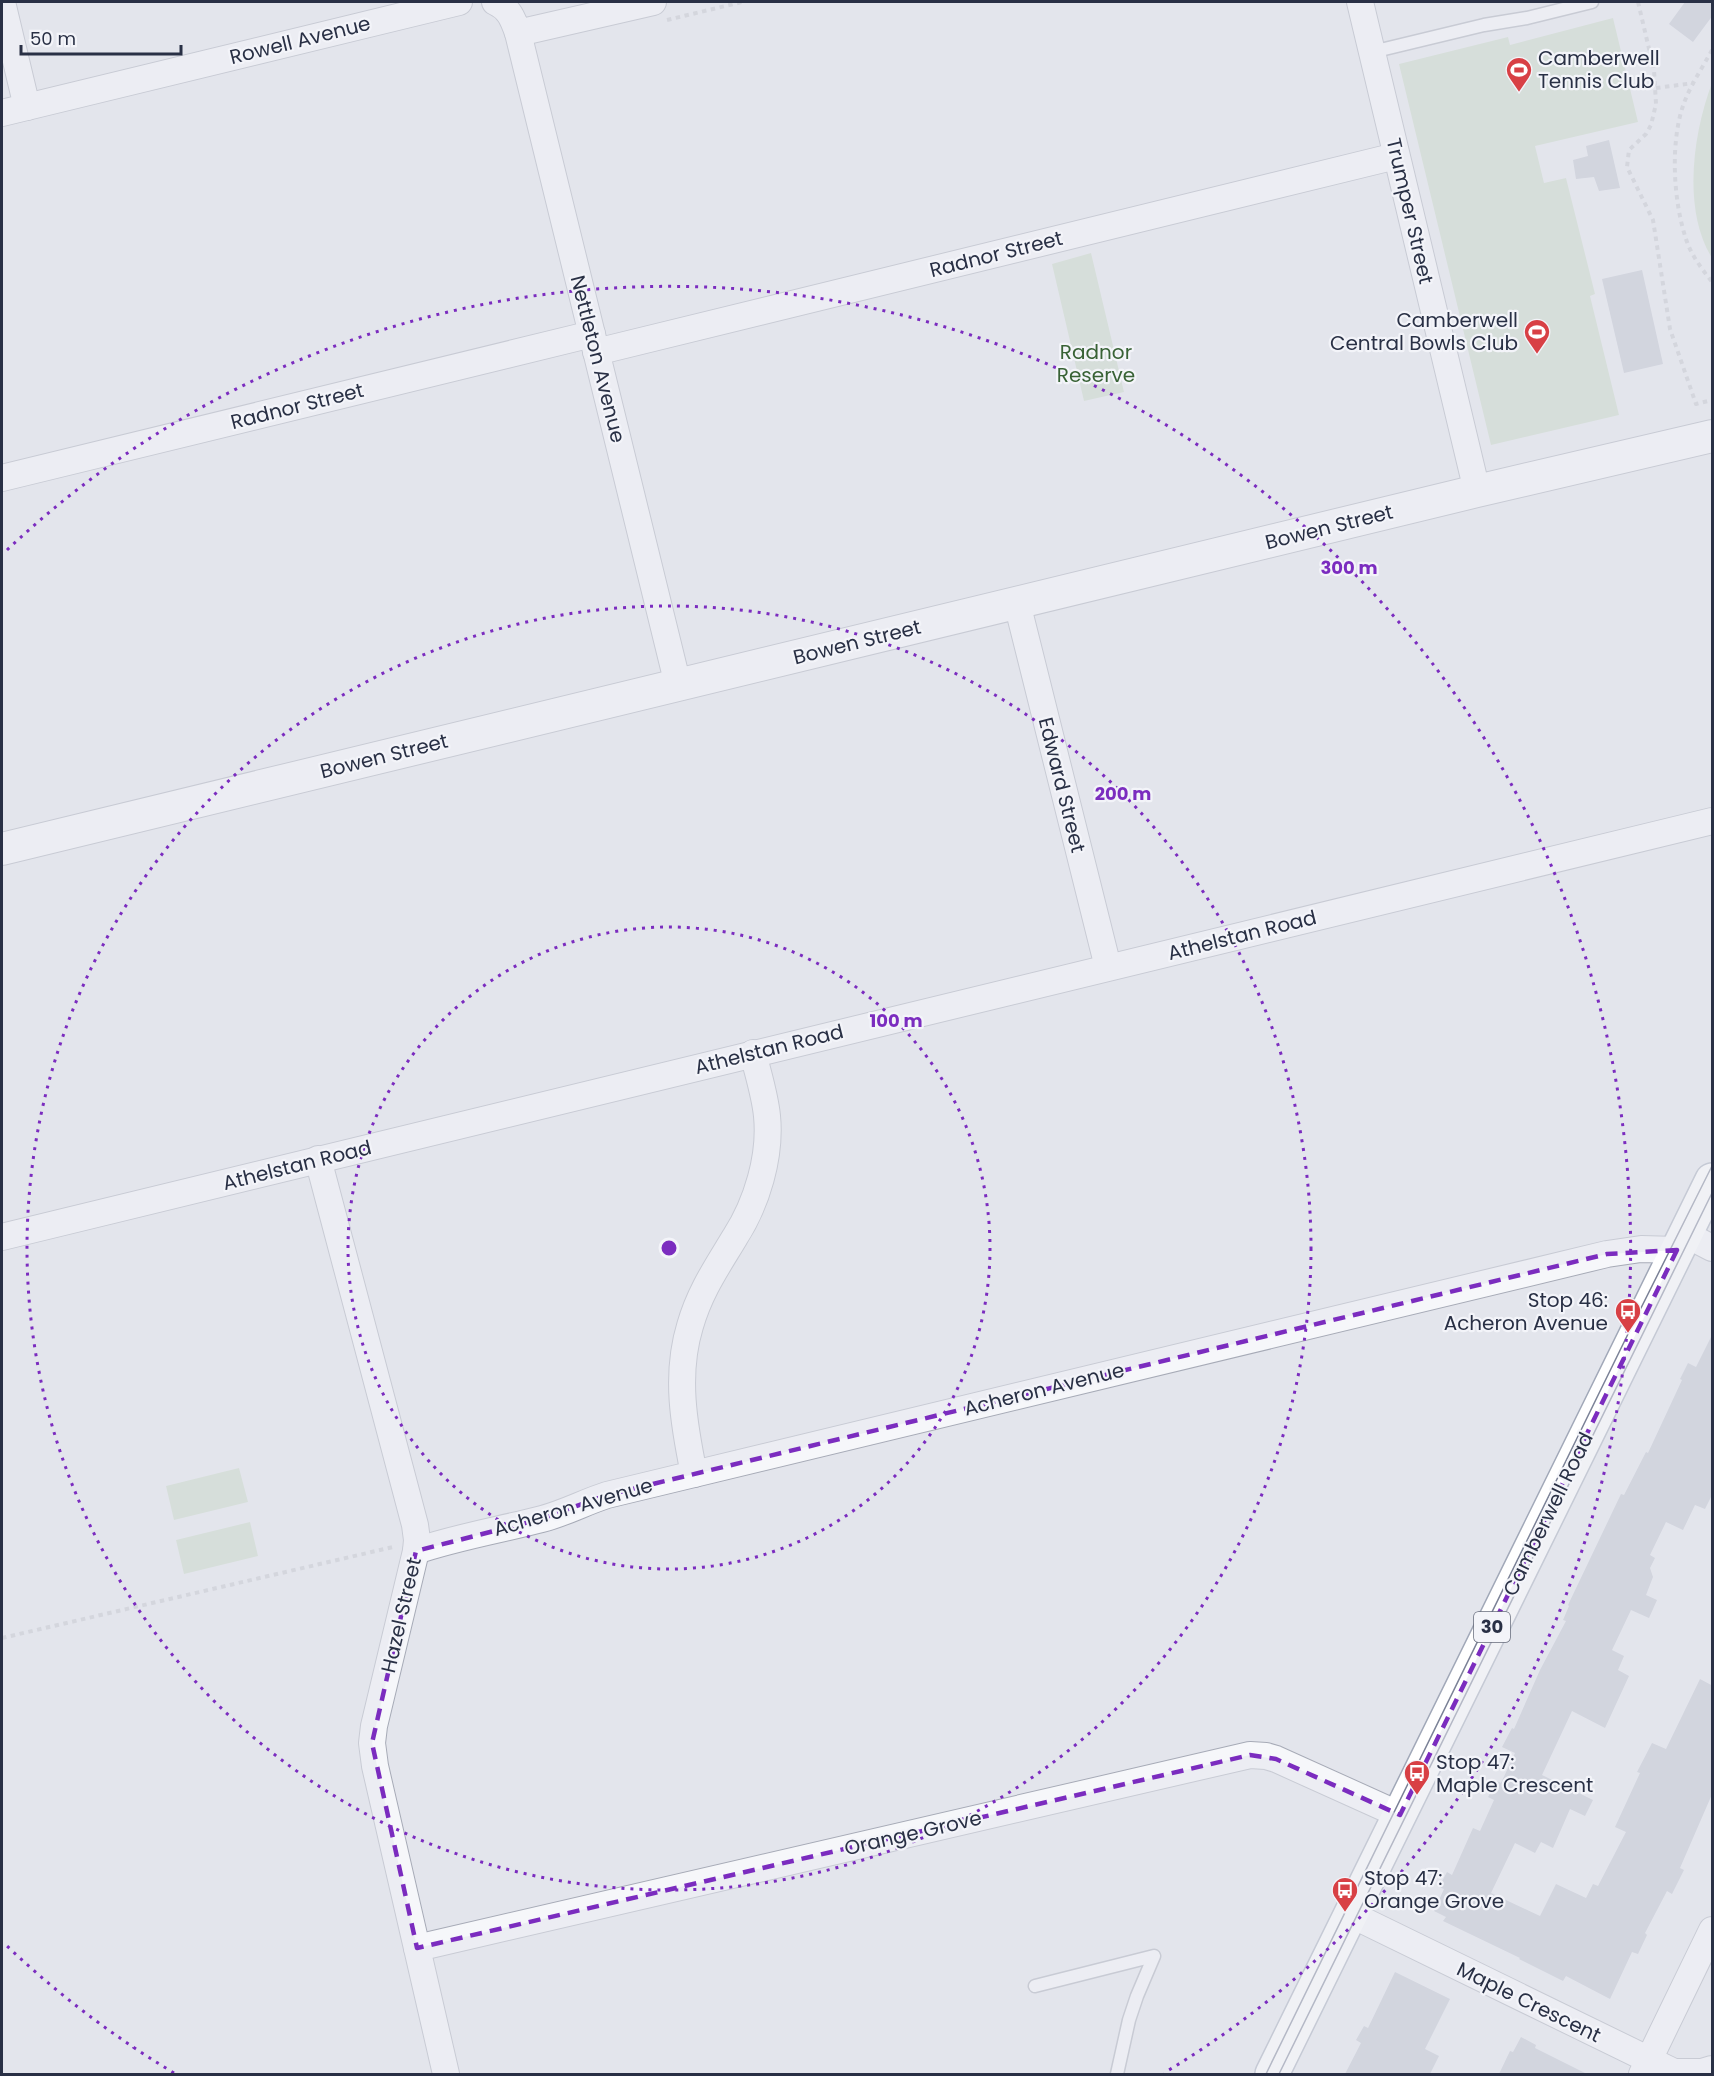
<svg xmlns="http://www.w3.org/2000/svg" width="1714" height="2076" font-family="Poppins,sans-serif">
  <style>
    .green { fill: #c6d6c3 }
    .building { fill: #bcc0cc }
    .lines { fill: none; stroke-linecap: round; stroke-linejoin: round }
    .service-casing { stroke: #a7abb7; stroke-width: 15 }
    .minor-casing { stroke: #a7abb7; stroke-width: 28 }
    .tertiary-casing { stroke: #a7abb7; stroke-width: 34 }
    .primary-casing { stroke: #a1a8b8; stroke-width: 36 }
    .path { stroke: #c1c3cb; stroke-width: 4; stroke-dasharray: 4.5 4.5; stroke-linecap: butt }
    .service { stroke: #f6f7fa; stroke-width: 12 }
    .minor { stroke: #f6f7fa; stroke-width: 26 }
    .tertiary { stroke: #f6f7fa; stroke-width: 32 }
    .primary { stroke: #fff; stroke-width: 33 }
    .tram { stroke: #7b8297; stroke-width: 1.5 }
    .marked { fill: none; stroke: #7b2cbf; stroke-width: 4.5; stroke-dasharray: 12 8; stroke-linejoin: round }
    .ring { fill: none; stroke: #7b2cbf; stroke-width: 3; stroke-dasharray: 3 6 }
    .labels { text-anchor: middle; stroke-width: 4.5; stroke-linejoin: round; paint-order: stroke }
    .shield { fill: #f3f4f9; stroke: #666b7b; stroke-width: 1.5 }
    .shield-label { font-size: 18px; font-weight: bold; fill: #293045 }
    .street-label { font-size: 20px; fill: #293045; stroke: #f3f4f9 }
    .poi-label { font-size: 20px; fill: #293045; stroke: #f3f4f9; text-anchor: start }
    .park-label { font-size: 20px; fill: #386235; stroke: #f3f4f9 }
    .centre { fill: #7b2cbf; stroke: #f3f4f9; stroke-width: 3 }
    .ring-label { font-size: 18px; text-anchor: middle; font-weight: bold; fill: #7b2cbf; stroke: #f3f4f9; stroke-width: 4.5; stroke-linejoin: round; paint-order: stroke }
  </style>
  <rect width="100%" height="100%" fill="#e3e5ec"/>
  <g class="green">
    <polygon points="1613,18 1638,122 1535,146 1544,183 1566,178 1595,294 1590,296 1619,415 1491,445 1399,64 1508,37 1510,45"/>
    <path d="M1712 83V258C1682 210 1693 133 1712 83Z"/>
    <polygon points="1091,253 1124,392 1084,401 1052,264"/>
    <polygon points="239,1468 248,1502 174,1520 166,1486"/>
    <polygon points="250,1522 258,1556 184,1574 176,1540"/>
  </g>
  <g class="building">
    <polygon points="1685,2 1713,2 1713,15 1693,42 1669,24"/>
    <polygon points="1609,140 1620,188 1599,191 1594,177 1576,179 1573,160 1588,156 1586,146"/>
    <polygon points="1642,270 1663,364 1624,373 1602,279"/>
    <polygon points="1713,1333 1713,1493 1705,1509 1695,1505 1683,1530 1666,1522 1650,1555 1655,1558 1650,1568 1653,1577 1646,1595 1657,1600 1649,1618 1631,1610 1612,1650 1624,1656 1618,1670 1629,1676 1605,1728 1572,1711 1542,1775 1593,1800 1585,1816 1570,1809 1553,1848 1541,1842 1535,1853 1515,1843 1491,1893 1540,1916 1556,1884 1586,1898 1593,1884 1598,1886 1626,1832 1615,1827 1640,1773 1637,1772 1652,1743 1666,1749 1700,1679 1713,1686 1713,1792 1680,1868 1684,1870 1672,1894 1667,1891 1645,1933 1647,1935 1638,1954 1632,1952 1610,1999 1566,1976 1563,1981 1519,1959 1520,1958 1443,1921 1446,1917 1434,1911 1444,1889 1439,1887 1447,1872 1452,1875 1473,1828 1480,1831 1494,1800 1488,1797 1497,1781 1501,1783 1515,1753 1502,1747 1512,1728 1514,1729 1540,1670 1566,1621 1563,1620 1569,1606 1568,1605 1621,1494 1624,1495 1646,1452 1648,1453 1682,1380 1680,1379 1688,1363 1696,1367"/>
    <polygon points="1395,1972 1450,1999 1425,2049 1439,2056 1430,2074 1345,2074 1361,2043 1356,2040 1364,2026 1368,2028"/>
    <polygon points="1521,2037 1536,2045 1535,2048 1587,2074 1499,2074 1510,2051 1513,2052"/>
  </g>
  <g class="lines">
    <g class="service-casing">
      <g id="service">
        <polyline points="1372,52 1484,25 1527,18 1592,2"/>
        <polyline points="1035,1986 1154,1956 1137,1996 1129,2020 1117,2074"/>
      </g>
    </g>
    <g class="minor-casing">
      <g id="minor">
        <polyline points="2,2 27,107"/>
        <path d="M495 2C509 8 513 19 518 33L653 2"/>
        <polyline points="1360,2 1477,491"/>
        <polyline points="518,33 678,685"/>
        <polyline points="2,113 459,2"/>
        <polyline points="596,352 1396,156"/>
        <polyline points="2,478 592,334"/>
        <polyline points="1017,603 1108,967"/>
        <polyline points="318,1159 415,1525 417,1540 416,1551 374,1726 372,1743 375,1766 446,2074"/>
        <polyline points="1685,1234 1712,1248"/>
        <polyline points="2,1237 1712,821"/>
        <path d="M694 1474C684 1425 675 1375 690 1326 700 1291 717 1267 735 1237 757 1203 771 1156 767 1116 765 1095 758 1074 753 1053"/>
        <path d="M416 1551C457 1537 500 1530 542 1519 565 1513 585 1502 607 1495L1607 1254 1641 1249 1677 1250"/>
        <polyline points="1350,1914 1674,2072 1702,2072 1712,2069"/>
        <polyline points="417,1948 1250,1755 1266,1756 1276,1759 1400,1815"/>
        <polyline points="1642,2074 1712,1930"/>
      </g>
    </g>
    <g class="tertiary-casing">
      <polyline id="tertiary" points="2,849 1477,491 1712,436"/>
    </g>
    <g class="primary-casing">
      <polyline id="primary" points="1272,2074 1712,1180"/>
    </g>
    <g class="path">
      <polyline points="1638,2 1654,70 1656,104 1651,125 1646,134 1629,150 1627,167 1653,220 1670,329 1696,404 1712,400"/>
      <polyline points="667,20 742,2"/>
      <path d="M1712 50C1703 67 1691 84 1684 103 1670 141 1673 200 1686 239 1691 255 1702 269 1712 282"/>
      <polyline points="1656,88 1694,83"/>
      <polyline points="2,1638 393,1547"/>
    </g>
    <use href="#service" class="service"/>
    <use href="#minor" class="minor"/>
    <use href="#tertiary" class="tertiary"/>
    <use href="#primary" class="primary"/>
    <g class="tram">
      <polyline points="1266,2074 1628,1334 1712,1166"/>
      <polyline points="1279,2074 1712,1193"/>
    </g>
  </g>
  <path d="M0 0H1714V2076H0ZM1677 1250 1400 1815 1276 1759 1250 1755 417 1948 372 1743 416 1551 541 1519 607 1495 1607 1254Z" fill="#e3e5ec" fill-opacity=".55" fill-rule="evenodd"/>
  <path class="marked" d="M1677 1250 1400 1815 1276 1759 1250 1755 417 1948 372 1743 416 1551 541 1519 607 1495 1607 1254Z"/>
  <g class="ring">
    <circle cx="669" cy="1248" r="321"/>
    <circle cx="669" cy="1248" r="642"/>
    <path d="M174 2073A962 962 0 0 1 7 1946M7 550A962 962 0 1 1 1164 2073"/>
  </g>
  <defs>
    <g id="stadium-pin" transform="scale(1.35)"><path d="M0 17L-7.5 6A9.5 9.5 0 1 1 7.5 6Z" fill="#d84045" stroke="#f3f4f9"/><path d="M0-5a6.5 5 0 1 0 0 10a6.5 5 0 1 0 0-10ZM-3.5-1.8h7v3.6h-7Z" fill="#fff"/></g>
    <g id="bus-pin" transform="scale(1.35)"><path d="M0 17L-7.5 6A9.5 9.5 0 1 1 7.5 6Z" fill="#d84045" stroke="#f3f4f9"/><path d="M-5-6H5V4H4V6H2V4H-2V6H-4V4H-5ZM-3.5-4V0h7V-4ZM-3.5 1.2v1.5H-2V1.2ZM2 1.2v1.5H3.5V1.2Z" fill="#fff"/></g>
  </defs>
  <g fill-rule="evenodd">
    <use href="#stadium-pin" x="1519" y="70"/>
    <use href="#stadium-pin" x="1537" y="332"/>
    <use href="#bus-pin" x="1628" y="1311"/>
    <use href="#bus-pin" x="1417" y="1773"/>
    <use href="#bus-pin" x="1345" y="1890"/>
  </g>
  <g class="labels">
    <rect class="shield" x="1474" y="1612" width="36" height="30" rx="4.5"/>
    <g class="shield-label">
      <text x="1492" y="1633">30</text>
    </g>
    <g class="street-label">
      <text transform="translate(300 40) rotate(-14)" y="7">Rowell Avenue</text>
      <text transform="translate(1410 211) rotate(77)" y="7">Trumper Street</text>
      <text transform="translate(996 254) rotate(-14)" y="7">Radnor Street</text>
      <text transform="translate(598 359) rotate(76)" y="7">Nettleton Avenue</text>
      <text transform="translate(297 406) rotate(-14)" y="7">Radnor Street</text>
      <text transform="translate(1329 527) rotate(-14)" y="7">Bowen Street</text>
      <text transform="translate(857 642) rotate(-14)" y="7">Bowen Street</text>
      <text transform="translate(384 756) rotate(-14)" y="7">Bowen Street</text>
      <text transform="translate(1062 785) rotate(76)" y="7">Edward Street</text>
      <text transform="translate(1242 935) rotate(-14)" y="7">Athelstan Road</text>
      <text transform="translate(769 1049) rotate(-14)" y="7">Athelstan Road</text>
      <text transform="translate(297 1165) rotate(-14)" y="7">Athelstan Road</text>
      <text transform="translate(1044 1389) rotate(-14)" y="7">Acheron Avenue</text>
      <text transform="translate(573 1507) rotate(-16)" y="7">Acheron Avenue</text>
      <text transform="translate(1548 1514) rotate(-64)" y="7">Camberwell Road</text>
      <text transform="translate(401 1615) rotate(-77)" y="7">Hazel Street</text>
      <text transform="translate(913 1833) rotate(-13)" y="7">Orange Grove</text>
      <text transform="translate(1529 2002) rotate(26)" y="7">Maple Crescent</text>
    </g>
    <g class="poi-label">
      <text x="1538" y="65">Camberwell<tspan x="1538" dy="23">Tennis Club</tspan></text>
      <text x="1518" y="327" text-anchor="end">Camberwell<tspan x="1518" dy="23">Central Bowls Club</tspan></text>
      <text x="1608" y="1307" text-anchor="end">Stop 46:<tspan x="1608" dy="23">Acheron Avenue</tspan></text>
      <text x="1436" y="1769">Stop 47:<tspan x="1436" dy="23">Maple Crescent</tspan></text>
      <text x="1364" y="1885">Stop 47:<tspan x="1364" dy="23">Orange Grove</tspan></text>
    </g>
    <g class="park-label">
      <text x="1096" y="359">Radnor<tspan x="1096" dy="23">Reserve</tspan></text>
    </g>
  </g>
  <circle cx="669" cy="1248" r="9" class="centre"/>
  <g class="ring-label">
    <text x="1349" y="574">300 m</text>
    <text x="1123" y="800">200 m</text>
    <text x="896" y="1027">100 m</text>
  </g>
  <rect width="1714" height="2076" fill="none" stroke="#293045" stroke-width="6"/>
  <path d="M21 45v9h160v-9" fill="none" stroke="#293045" stroke-width="3"/>
  <text x="30" y="45" font-size="18" fill="#293045" stroke="#f3f4f9" stroke-width="4.5" paint-order="stroke">50 m</text>
</svg>
